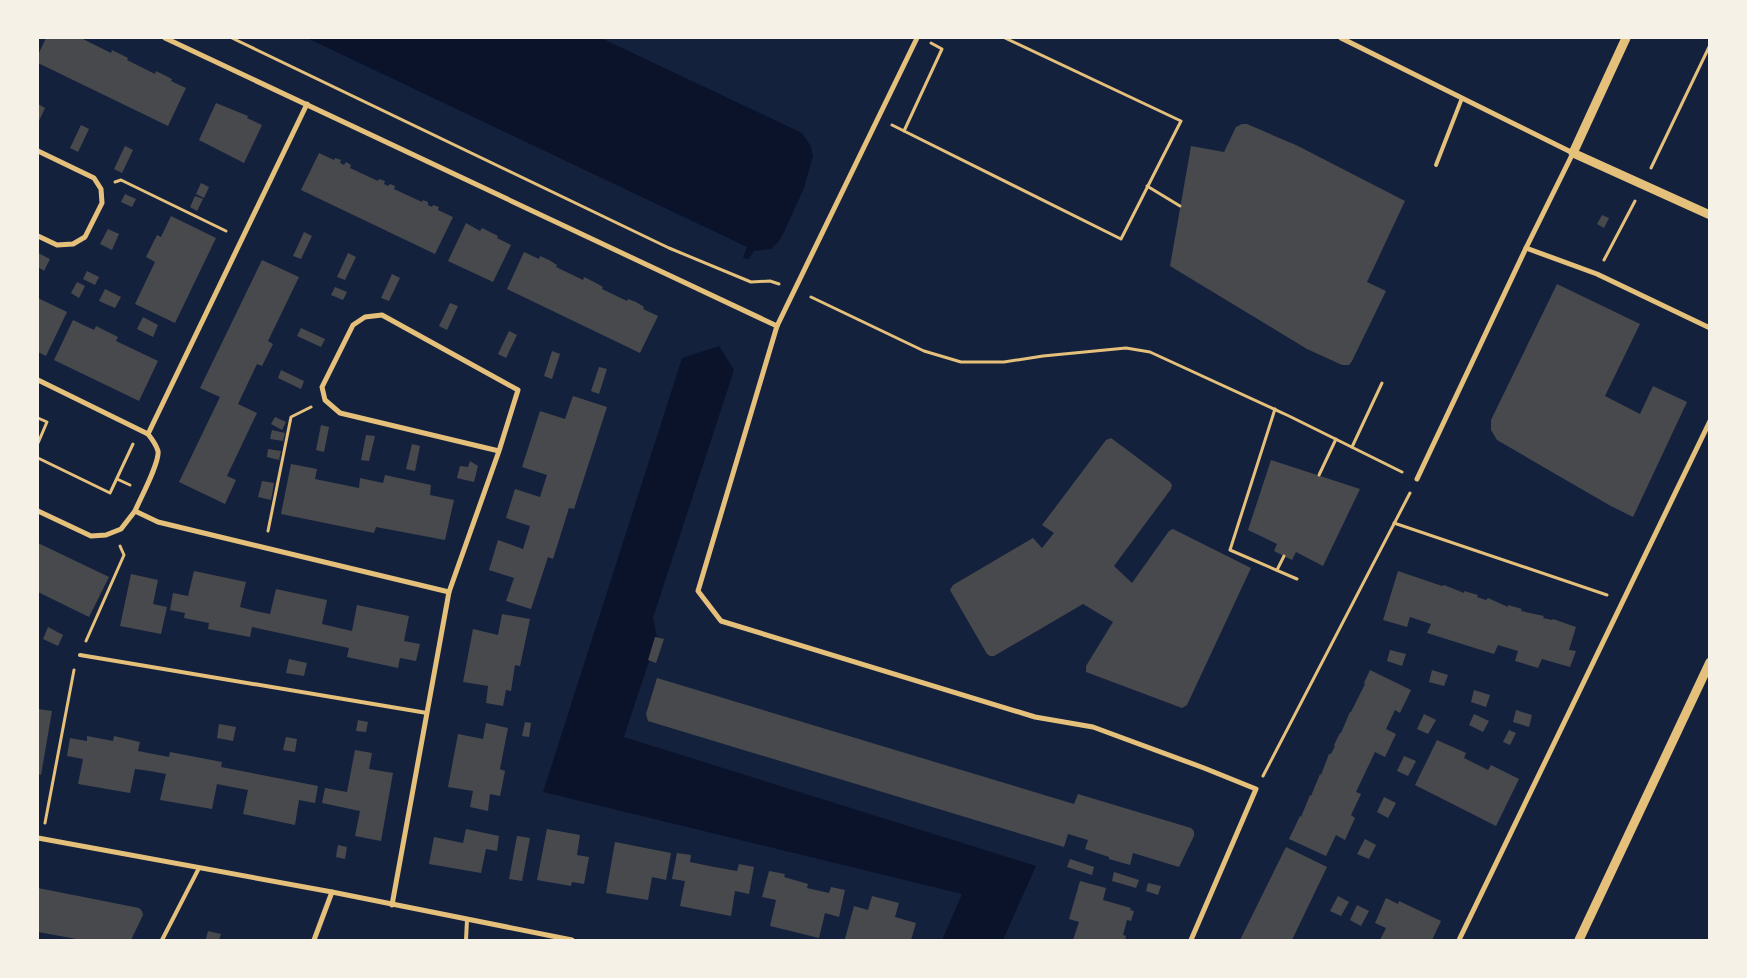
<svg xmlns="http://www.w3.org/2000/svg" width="1747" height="978" font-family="Literata,serif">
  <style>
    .water { fill: #0b132b }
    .building { fill: #48494c }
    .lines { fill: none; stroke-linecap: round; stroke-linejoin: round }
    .path { stroke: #e5c07b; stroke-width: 3 }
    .service { stroke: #e5c07b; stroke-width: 4 }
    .minor { stroke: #e5c07b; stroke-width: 5 }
    .tertiary { stroke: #e5c07b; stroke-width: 9 }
  </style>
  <rect width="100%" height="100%" fill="#14213d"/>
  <g class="water">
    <polygon points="307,38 601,38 802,133 811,146 813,156 804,188 784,232 779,241 771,249 754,251 749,259 743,258 747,247"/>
    <polygon points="719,346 734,370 653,618 657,637 624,737 1036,866 1003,940 942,940 962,894 543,792 682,358"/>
  </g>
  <g class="building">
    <polygon points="46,38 84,38 83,39 111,53 112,50 128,58 127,60 155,74 156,71 172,79 171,81 186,88 168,126 38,63 38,55"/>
    <polygon points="216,103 248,116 247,118 262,125 244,163 199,140"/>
    <polygon points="38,104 45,108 38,123"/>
    <polygon points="1242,124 1247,124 1298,146 1405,201 1367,282 1386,291 1352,361 1349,365 1342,365 1307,349 1170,266 1191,146 1224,152 1236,127"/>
    <polygon points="81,125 89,129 78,152 70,148"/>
    <polygon points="125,146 133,150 122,173 114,169"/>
    <polygon points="319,153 334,160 335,158 341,160 340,163 344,165 346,162 351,165 350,168 378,181 379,179 385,181 384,184 388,186 390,184 395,186 394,189 422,202 423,200 428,202 428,205 432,207 433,205 439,207 438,210 453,217 435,254 301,190"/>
    <polygon points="201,183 209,187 204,198 196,194"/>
    <polygon points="125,194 136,199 132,207 121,202"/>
    <polygon points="195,196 203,199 197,211 190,207"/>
    <polygon points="1602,215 1609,218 1604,228 1597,224"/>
    <polygon points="171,216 216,238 175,323 135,304 155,262 146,257 157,235 161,237"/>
    <polygon points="466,223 480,231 482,228 498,236 497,238 511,245 493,282 448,261"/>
    <polygon points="108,229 119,234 112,250 100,244"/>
    <polygon points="304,232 312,236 301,259 293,256"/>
    <polygon points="524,252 539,259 540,256 549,260 557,265 556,267 583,280 584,277 594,282 603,287 602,289 627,301 628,299 636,302 644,307 643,309 658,316 640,353 507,289"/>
    <polygon points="38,253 50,259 44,271 38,267"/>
    <polygon points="348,253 356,257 345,280 337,277"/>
    <polygon points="262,260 299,277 268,341 273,344 262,366 257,364 238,404 257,413 227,476 236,480 225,504 179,482 220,397 200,388"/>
    <polygon points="87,271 99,277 95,285 83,279"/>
    <polygon points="392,274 400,278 389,301 381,298"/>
    <polygon points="77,282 85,286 79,298 71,293"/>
    <polygon points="1557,284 1640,324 1605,396 1640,414 1653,386 1687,402 1633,517 1609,505 1497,440 1491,430 1491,420"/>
    <polygon points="335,287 347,292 343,300 331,295"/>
    <polygon points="105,289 121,297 115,308 99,301"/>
    <polygon points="38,298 67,312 46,356 38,352"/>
    <polygon points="450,303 458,306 447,330 439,326"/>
    <polygon points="143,317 158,325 153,337 137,329"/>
    <polygon points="73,320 94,330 96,326 118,337 116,341 158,361 139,401 54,360"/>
    <polygon points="301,328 325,339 321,347 297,336"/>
    <polygon points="509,331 517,335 506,358 498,354"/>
    <polygon points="552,351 560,354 552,379 544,376"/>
    <polygon points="599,367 607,369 599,394 591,391"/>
    <polygon points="281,370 304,381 301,389 278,378"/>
    <polygon points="573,396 607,407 574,509 569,508 553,559 548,557 531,609 506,601 514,578 489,570 498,540 523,549 530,526 506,518 515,489 540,497 547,475 522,467 540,411 565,419"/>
    <polygon points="275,417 286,422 282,430 271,424"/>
    <polygon points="321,425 329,427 324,452 316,450"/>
    <polygon points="272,430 285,433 283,441 270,439"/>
    <polygon points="366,435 375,436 369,461 361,460"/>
    <polygon points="1111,438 1170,482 1172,485 1171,489 1114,566 1132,583 1169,531 1173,529 1251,568 1187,705 1182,708 1086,672 1086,666 1113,622 1083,604 994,656 990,656 987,654 950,590 953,585 1033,538 1042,548 1054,533 1042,525 1106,440"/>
    <polygon points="412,444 420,446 415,471 406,469"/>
    <polygon points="268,449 281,451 279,460 267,457"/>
    <polygon points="1271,460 1360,489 1323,566 1296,552 1292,560 1274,551 1277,544 1248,530"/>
    <polygon points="470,461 478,466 474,482 457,478 460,466 468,467"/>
    <polygon points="291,464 317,469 315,479 359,488 360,478 383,483 385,475 431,485 430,495 454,500 445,540 376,527 374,533 281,514"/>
    <polygon points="262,481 274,483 271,500 258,497"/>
    <polygon points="38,543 109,577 89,617 38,592"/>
    <polygon points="194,571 246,582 240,607 255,611 270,614 276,589 327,600 322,624 352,631 357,605 409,616 404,641 420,644 416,661 400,658 398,668 347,657 349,648 252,627 250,637 208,629 209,623 184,618 185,613 170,610 173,593 188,596"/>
    <polygon points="1398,571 1442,586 1444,585 1464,593 1464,591 1478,595 1477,597 1486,600 1488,598 1508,607 1508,605 1522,609 1521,611 1544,616 1543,618 1552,620 1553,619 1576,627 1569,650 1576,651 1570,667 1542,659 1538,668 1515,661 1518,651 1498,645 1494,654 1427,633 1431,624 1410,617 1407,627 1383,620"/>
    <polygon points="131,574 158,580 153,604 167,607 161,634 120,626"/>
    <polygon points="502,614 530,619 520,666 515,665 511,691 506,690 503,706 486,703 488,686 463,682 473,629 498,635"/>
    <polygon points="48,627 63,635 58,646 43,639"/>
    <polygon points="655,637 664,639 656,663 648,660"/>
    <polygon points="1390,650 1406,654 1402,666 1387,661"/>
    <polygon points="289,659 307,663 304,676 286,673"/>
    <polygon points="1370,670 1411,690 1400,713 1395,710 1386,729 1396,734 1385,757 1375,752 1356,792 1361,794 1351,815 1355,818 1345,840 1336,835 1326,856 1289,839 1300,816 1301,817 1310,795 1311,796 1320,774 1321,775 1329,754 1331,754 1335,746 1334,745 1340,733 1341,733 1350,712 1351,712 1365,684 1364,683"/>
    <polygon points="1432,670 1448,675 1444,686 1429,682"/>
    <polygon points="657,678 1074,804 1078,794 1191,828 1194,831 1194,836 1179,867 1133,853 1130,865 1109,859 1109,857 1085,849 1088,840 1068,834 1064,847 648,721 646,714"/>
    <polygon points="1474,690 1490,695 1486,707 1471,702"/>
    <polygon points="38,709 52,711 41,775 38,774"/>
    <polygon points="1516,710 1532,715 1529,727 1513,722"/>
    <polygon points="1424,714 1436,720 1428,734 1417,729"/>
    <polygon points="1474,714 1489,721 1483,732 1469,725"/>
    <polygon points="358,720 368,722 366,732 356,731"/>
    <polygon points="525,722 531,723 529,737 522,736"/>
    <polygon points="486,723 508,728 500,769 505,771 500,796 490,794 488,811 470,807 473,791 448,787 458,734 483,739"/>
    <polygon points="219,724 236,727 233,741 217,738"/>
    <polygon points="1509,730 1516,733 1510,745 1503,742"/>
    <polygon points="87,736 113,741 114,736 140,742 138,751 169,757 170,752 222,762 221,767 318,786 315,803 299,800 295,825 243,814 248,790 232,787 217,784 212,809 160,800 166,774 150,771 135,769 130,793 78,784 83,759 67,756 70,738 87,741"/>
    <polygon points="286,737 297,739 295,752 283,750"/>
    <polygon points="1437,740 1466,753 1464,758 1488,770 1491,765 1519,779 1496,826 1415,785"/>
    <polygon points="355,750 372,753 369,769 393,773 381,841 355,836 360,811 322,803 325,788 347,792"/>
    <polygon points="1404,756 1416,761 1408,776 1397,771"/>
    <polygon points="1384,797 1396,803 1388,818 1377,812"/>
    <polygon points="466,829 499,836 497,851 486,849 481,873 429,864 434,837 463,843"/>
    <polygon points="547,829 580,835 577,855 589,857 584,884 572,882 571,886 537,880"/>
    <polygon points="517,836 530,838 522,881 509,879"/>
    <polygon points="1365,839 1376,845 1369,859 1357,854"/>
    <polygon points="615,842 671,853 666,880 652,877 648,900 606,893"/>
    <polygon points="338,845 347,847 345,859 336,857"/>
    <polygon points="1286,847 1327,867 1292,940 1240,940"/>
    <polygon points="677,853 691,855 690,862 714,867 737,871 739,864 754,867 749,894 735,891 731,916 680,906 685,881 672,879"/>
    <polygon points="1070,859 1094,867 1092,875 1067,867"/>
    <polygon points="769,871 785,874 784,877 808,884 807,888 829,893 831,887 845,890 839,917 825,913 819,938 770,926 776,900 762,897"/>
    <polygon points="1114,872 1139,880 1136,888 1112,881"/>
    <polygon points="1080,881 1106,888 1103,900 1131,908 1130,910 1134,911 1131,921 1127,920 1123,935 1126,936 1125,940 1073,940 1079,922 1069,919"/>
    <polygon points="1148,883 1161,886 1158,895 1146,891"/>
    <polygon points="38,888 139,908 142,911 143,915 131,940 82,940 38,932"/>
    <polygon points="872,896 899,903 895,917 916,923 911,940 845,939 854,906 868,910"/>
    <polygon points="1338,896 1349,902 1341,916 1330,911"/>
    <polygon points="1386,898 1398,904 1399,901 1441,921 1432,940 1380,940 1386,928 1375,923"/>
    <polygon points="1357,905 1369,911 1361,926 1350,920"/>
    <polygon points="208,931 221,934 219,940 206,939"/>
  </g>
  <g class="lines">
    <g class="path">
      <polyline points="232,38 669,248 751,282 770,281 779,284"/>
      <polyline points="892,125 1121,239 1181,121 1005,38"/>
      <polyline points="904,131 942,49 931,43"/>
      <polyline points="1651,168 1710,45"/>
      <polyline points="115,182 121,180 226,231"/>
      <polyline points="1147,186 1180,206"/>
      <polyline points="1604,260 1635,201"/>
      <polyline points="811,297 924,351 961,362 1004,362 1043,356 1126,348 1150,352 1289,416 1402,472"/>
      <polyline points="1275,409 1230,550 1297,579"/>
      <polyline points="38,418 47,422 38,443"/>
      <polyline points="1352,447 1382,383"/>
      <polyline points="38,458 110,493 133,444"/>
      <polyline points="1319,475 1336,439"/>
      <polyline points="117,479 130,485"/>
      <polyline points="1394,523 1607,595"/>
      <polyline points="268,531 291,417 311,407"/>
      <polyline points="1277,570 1284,556"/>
      <polyline points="86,641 124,555 120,546"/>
      <polyline points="1263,776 1410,493"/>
      <polyline points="45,823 74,670"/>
    </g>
    <g class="service">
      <polyline points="1436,165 1462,98"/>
      <polyline points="80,655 427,713"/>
      <polyline points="162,940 199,868"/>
      <polyline points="466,940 467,920"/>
    </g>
    <g class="minor">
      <polyline points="165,38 777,326"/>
      <polyline points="917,38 777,326 698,591 721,621 1035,717 1093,727 1204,768 1256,789 1191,940"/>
      <polyline points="1341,38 1573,153 1526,248 1417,479"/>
      <polyline points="38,151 94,178 101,189 102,203 85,237 73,244 57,245 38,236"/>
      <polyline points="1526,248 1597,274 1710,328"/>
      <path d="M38 380 148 434C152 439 156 444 158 451 160 462 140 499 135 511"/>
      <polyline points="148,434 307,104"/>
      <polyline points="38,511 91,536 106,535 121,529 135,511 158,522 449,592"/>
      <polyline points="38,838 332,892 572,940"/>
      <polyline points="392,905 449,592 499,451 518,390 382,315 365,317 353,325 322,387 325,400 340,413 499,451"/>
      <polyline points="314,940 332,892"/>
      <polyline points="1459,940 1710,421"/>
    </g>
    <g class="tertiary">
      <polyline points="1626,38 1573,153 1710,215"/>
      <polyline points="1579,940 1710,662"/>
    </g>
  </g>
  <rect width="1747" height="978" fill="none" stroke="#f6f1e7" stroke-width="78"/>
</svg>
